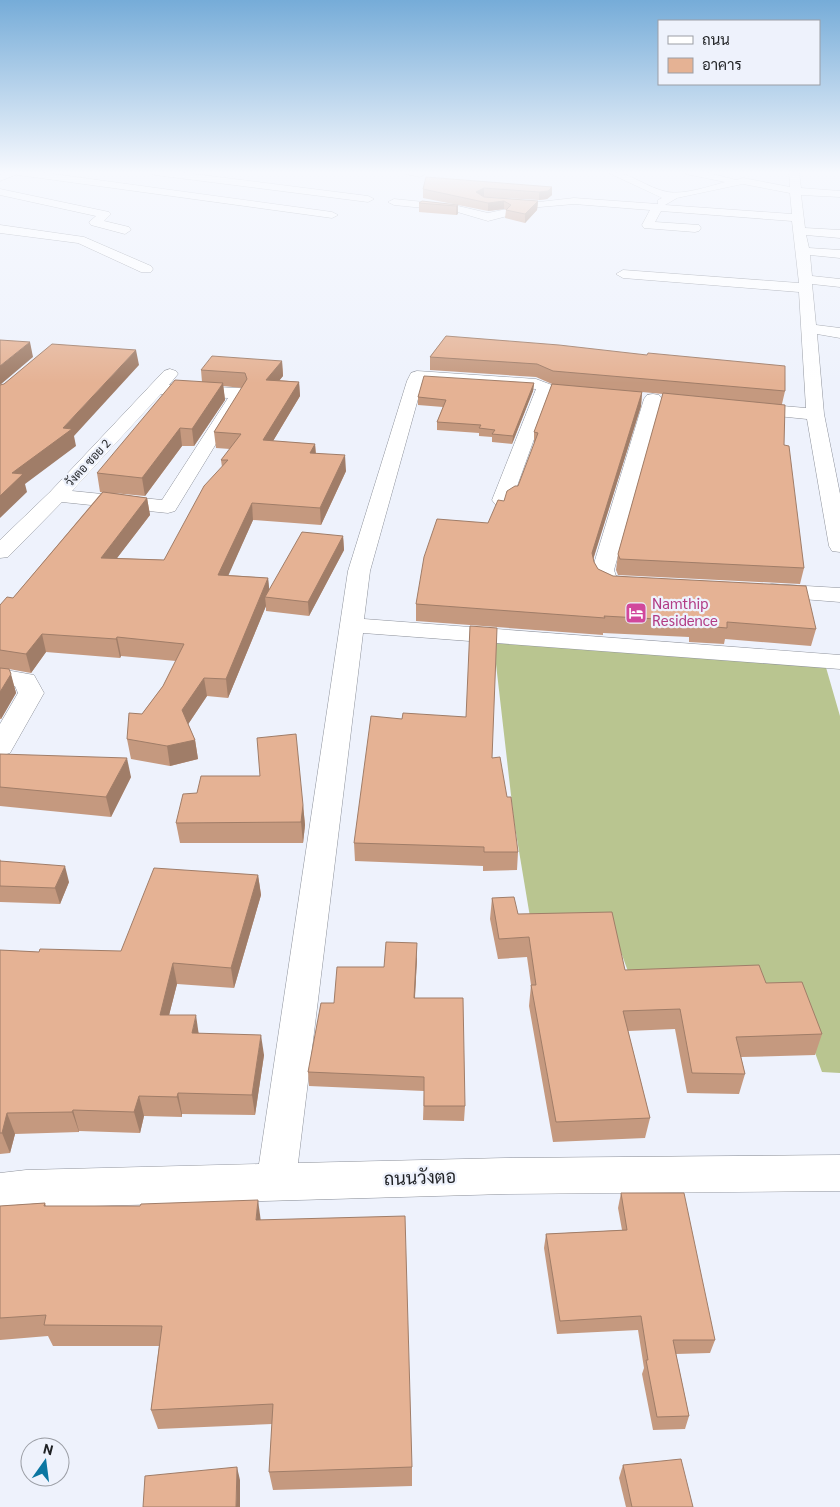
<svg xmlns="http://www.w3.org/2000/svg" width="840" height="1507" font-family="Georgia,Sarabun,serif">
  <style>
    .forest { fill: #b9c590 }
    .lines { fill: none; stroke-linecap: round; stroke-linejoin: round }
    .minor-casing { stroke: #8e929b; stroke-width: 1 }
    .major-casing { stroke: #8e929b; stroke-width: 1 }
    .minor { fill: #fff; fill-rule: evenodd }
    .major { fill: #fff; fill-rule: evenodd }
    .wall { fill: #c5997f; fill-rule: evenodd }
    .shaded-wall { fill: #a07d68 }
    .building { fill: #e5b294; stroke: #a07d68 }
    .labels { text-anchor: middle; stroke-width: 4.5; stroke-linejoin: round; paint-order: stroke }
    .far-street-label { font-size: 12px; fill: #1e2023; stroke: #eef2fc }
    .hotel-label { font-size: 15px; fill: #b23c85; stroke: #eef2fc; text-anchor: start }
    .near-street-label { font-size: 18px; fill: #1e2023; stroke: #eef2fc }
  </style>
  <rect width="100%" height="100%" fill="#eef2fc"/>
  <polygon class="forest" points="493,638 825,664 840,716 840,1073 822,1072 792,989 634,988 613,930 532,929 514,821"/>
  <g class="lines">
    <g class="minor-casing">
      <g id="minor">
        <polygon points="13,172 39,172 332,212 338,215 332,218 18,175"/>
        <polygon points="150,172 178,172 368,196 374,199 368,202 155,175"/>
        <polygon points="405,172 424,172 425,174 420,177 406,174"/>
        <path d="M607 172C630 171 646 188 668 192 683 195 711 186 725 182L686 174 685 172H705L736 180 743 178 790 187 789 172H799L801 188 840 191V197L801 195 805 228 840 230V238L806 235 809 248 840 250V258L810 255 812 276 840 279V287L812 284 816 325 840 328V338L817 334 824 414 840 494V552L832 551 829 546 807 419 747 413 741 412 738 408 741 404 747 403 806 408 799 292 623 278 616 274 623 270 799 283 792 221 661 211 655 222 699 225 701 228 699 231 695 232 644 228 642 225 650 210 574 204 528 208 527 211 488 221 454 211 394 205 388 202 394 199 454 205 488 213 516 207 496 205 494 203 496 201 500 200 539 202 574 198 658 204V200L662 198ZM743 184 790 193 792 214 665 205 677 198Z"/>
        <polygon points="0,189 109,212 111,214 104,221 129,227 131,230 125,234 91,225 89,222 96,216 0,195"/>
        <polygon points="0,225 84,237 151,266 153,269 151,272 141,272 78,243 0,233"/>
        <path d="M170 369 176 371 178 374 169 385 239 388 245 389 247 393 175 511 168 513 62 502 8 557 0 558V540L50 492 164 371ZM161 394 228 398 162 500 72 491Z"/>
        <polygon points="417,371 536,379 552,385 568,387 570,391 568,395 550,395 512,500 509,504 502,506 495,504 492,500 536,389 423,381 370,571 364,619 840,655 840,669 363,633 298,1163 505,1158 840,1155 840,1191 505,1194 26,1208 0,1211 0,1173 26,1170 259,1164 348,571 407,381 411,373"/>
        <path d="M653 394 659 395 662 399 614 570 616 576 642 579 645 584 642 589C624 593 594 593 592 570L644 399 647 395Z"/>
        <polygon points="772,584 840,588 840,602 764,596 761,591 764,586"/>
        <polygon points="0,669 34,675 44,693 10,753 0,756 0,724 18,693 15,686 0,685"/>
      </g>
    </g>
    <g class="major-casing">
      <polygon id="major" points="8,172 23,172 0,181 0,175"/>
    </g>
    <use href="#minor" class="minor"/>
    <use href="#major" class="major"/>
  </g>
  <g class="wall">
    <polygon points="552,187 552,195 547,199 539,200 483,197 484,197 538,201 537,210 525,223 505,218 506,210 504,209 488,211 423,198 423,189"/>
    <polygon points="419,203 458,205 458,214 456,215 419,212"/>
    <polygon points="446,336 785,391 782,404 784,445 804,568 800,584 618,575 616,570 618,554 663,394 642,392 641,406 593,560 594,562 598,569 613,576 816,629 811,646 725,639 724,644 689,642 689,637 603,633 603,635 416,621 416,604 488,523 504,501 518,486 534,445 534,432 552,384 536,377 430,370 430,357"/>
    <path d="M282 361 283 376 279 380 299 382 300 396 273 441 315 444 316 454 346 471 321 525 253 520 228 575 268 578 269 590 343 536 344 550 309 616 266 611V606L228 698 207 696 188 724 195 740 198 759 170 766 131 759 127 739 142 714 163 686 176 661 121 656 120 658 46 652 31 673 9 669 16 693 1 719H0V605L13 598 102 492H100L97 473 202 382 201 370ZM223 386 242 388 214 432 216 448 230 449 221 460 222 467 164 560 117 558 150 515 147 498 113 493 145 496 182 446H194L225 400Z"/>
    <polygon points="534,383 533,391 512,444 492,442 492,437 479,436 479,433 437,430 437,422 443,407 418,405 418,397"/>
    <polygon points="402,719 492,758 518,852 517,870 483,871 483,866 355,861 354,843"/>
    <polygon points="0,754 131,777 111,817 0,806"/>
    <polygon points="303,805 305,825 303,843 180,843 176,823"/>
    <polygon points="0,859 1,861 69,882 60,904 0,902"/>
    <polygon points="258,875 261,895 234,988 177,984 169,1015 199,1033 264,1055 255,1115 182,1114 182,1117 144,1116 140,1133 79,1131 79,1132 15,1134 10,1153 0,1154 0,950 39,952 121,951"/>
    <polygon points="492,898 518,914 625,970 766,983 822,1034 815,1055 741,1057 745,1074 739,1094 687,1093 675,1029 628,1031 650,1118 645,1138 553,1142 529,1006 531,985 527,957 498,959 490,919"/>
    <polygon points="417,958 415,998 465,1106 464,1121 423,1120 424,1091 309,1086 308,1072 334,1003 384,967"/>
    <polygon points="621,1193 715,1340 710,1353 676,1354 689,1416 685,1429 653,1430 642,1374 644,1368 638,1330 557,1334 544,1248 546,1234 622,1230 618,1208"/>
    <polygon points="45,1203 46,1206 261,1220 412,1467 412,1486 273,1490 269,1472 272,1424 158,1429 151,1410 159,1346 53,1346 48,1336 0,1340 0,1206"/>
    <polygon points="623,1465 693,1507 626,1507 619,1478"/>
  </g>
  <g class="shaded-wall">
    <polygon points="552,187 552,195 547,199 539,200 539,192"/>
    <polygon points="484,188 484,196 476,200 476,192"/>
    <polygon points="504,201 504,209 488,211 488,203"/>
    <polygon points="538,201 537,210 525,223 525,214"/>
    <polygon points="458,205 458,214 456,215 456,206"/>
    <polygon points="30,342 33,357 0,385 0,366"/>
    <polygon points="136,350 139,365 74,436 76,446 25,484 27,492 0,518 0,496 12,473 63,428"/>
    <polygon points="282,361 283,376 268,395 266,380"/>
    <polygon points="299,382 300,396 264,456 263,440"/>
    <polygon points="223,383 225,400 194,446 192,429"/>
    <polygon points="534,383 533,391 512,444 513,436"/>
    <polygon points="642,392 641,406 590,569 592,553"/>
    <polygon points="180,428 182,446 145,496 142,478"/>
    <polygon points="315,444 316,460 310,453"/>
    <polygon points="345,455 346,471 321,525 320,508"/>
    <polygon points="147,498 150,515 104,575 101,558"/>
    <polygon points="252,503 253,520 221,592 218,575"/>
    <polygon points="343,536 344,550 309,616 308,602"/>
    <polygon points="268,578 270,596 265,597 266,606 228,698 226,679"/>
    <polygon points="42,634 46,652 31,673 26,654"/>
    <polygon points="117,637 121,656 120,658 116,639"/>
    <polygon points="11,674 16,693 1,719 0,716 0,692"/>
    <polygon points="204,678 207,696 185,729 182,710"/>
    <polygon points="195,740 198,759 170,766 167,746"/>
    <polygon points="127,758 131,777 111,817 106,797"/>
    <polygon points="303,805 305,825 303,843 301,822"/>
    <polygon points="65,866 69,882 60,904 55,888"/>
    <polygon points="258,875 261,895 234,988 231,968"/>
    <polygon points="417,943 417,958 414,1012 414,998"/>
    <polygon points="173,963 177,984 164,1035 160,1015"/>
    <polygon points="196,1015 199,1036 192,1033"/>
    <polygon points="261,1035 264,1055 255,1115 252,1095"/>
    <polygon points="178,1093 182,1114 182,1117 177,1097"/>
    <polygon points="139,1096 144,1116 140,1133 134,1112"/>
    <polygon points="73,1110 79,1131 79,1132 72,1112"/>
    <polygon points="7,1113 15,1134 10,1153 2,1133"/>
    <polygon points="258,1200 261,1222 256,1220"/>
    <polygon points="237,1467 240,1480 240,1507 236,1507"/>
  </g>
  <g class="building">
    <polygon points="426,177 552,187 548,191 539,192 484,188 476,192 484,197 538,201 525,214 506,210 511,205 504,201 488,203 423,189"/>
    <polygon points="422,201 458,205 456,206 419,203"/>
    <polygon points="446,336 559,345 647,355 648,353 785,366 785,391 553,371 537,364 430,357"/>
    <polygon points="0,340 30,342 0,366"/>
    <polygon points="52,344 136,350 63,428 72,429 12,473 23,474 0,496 0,385 4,384"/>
    <polygon points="212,356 282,361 266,380 299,382 263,440 315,444 310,453 345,455 320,508 252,503 218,575 268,578 226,679 204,678 182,710 195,740 167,746 127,739 129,713 142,714 163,686 184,644 117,637 116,639 42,634 26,654 0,650 0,605 7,597 13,598 103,492 147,498 101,558 164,560 204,486 228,460 221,460 241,434 214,432 247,379 245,373 201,370"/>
    <polygon points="424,376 534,383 513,436 492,434 495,430 479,428 481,425 437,422 446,400 418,397"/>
    <polygon points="175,380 223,383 192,429 180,428 142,478 97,473"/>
    <polygon points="552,384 642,392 592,553 594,562 598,569 613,576 806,586 816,629 727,622 727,628 692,625 692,621 604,616 605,618 416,604 424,557 437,519 488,523 498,500 504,501 507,491 515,486 518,486 538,433 534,432"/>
    <polygon points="663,393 785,405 784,445 789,446 804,568 620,559 618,554"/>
    <polygon points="302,532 343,536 308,602 265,597"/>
    <polygon points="470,626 497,628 492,758 500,757 507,797 511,797 518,852 484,852 484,847 354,843 371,716 402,719 403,713 466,717"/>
    <polygon points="0,668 9,669 11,674 0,692"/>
    <polygon points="296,734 303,805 301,822 176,823 183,794 197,793 201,776 260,776 257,738"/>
    <polygon points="0,754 127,758 106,797 0,787"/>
    <polygon points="0,861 65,866 55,888 0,886"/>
    <polygon points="154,868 258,875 231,968 173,963 160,1015 196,1015 192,1033 261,1035 252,1095 178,1093 177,1097 139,1096 134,1112 73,1110 72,1112 7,1113 2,1133 0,1133 0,950 39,952 40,949 121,951"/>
    <polygon points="514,897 518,914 612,912 625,970 759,965 766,983 802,982 822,1034 736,1037 745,1074 692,1073 680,1009 623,1011 650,1118 556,1122 531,985 536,985 529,937 499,939 492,898"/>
    <polygon points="386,942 417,943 414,998 463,998 465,1106 424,1106 424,1077 308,1072 321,1003 334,1003 337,967 384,967"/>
    <polygon points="621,1193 684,1193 715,1340 673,1340 689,1416 657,1417 646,1360 648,1360 641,1316 560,1321 546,1234 627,1230"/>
    <polygon points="258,1200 256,1220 405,1216 412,1467 269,1472 273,1404 151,1410 162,1326 44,1325 46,1315 0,1318 0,1206 45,1203 44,1206 140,1206 141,1204"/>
    <polygon points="681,1459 693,1507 632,1507 623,1465"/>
    <polygon points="237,1467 236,1507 143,1507 145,1476"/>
  </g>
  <linearGradient id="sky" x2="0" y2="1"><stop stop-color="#76acd8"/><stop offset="0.45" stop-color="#f7f9fe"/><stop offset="1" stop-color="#f7f9fe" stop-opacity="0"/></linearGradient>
  <rect width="840" height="383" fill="url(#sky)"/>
  <defs>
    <g id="hotel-square" transform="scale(1.125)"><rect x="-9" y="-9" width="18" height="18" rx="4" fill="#d1479c" stroke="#eef2fc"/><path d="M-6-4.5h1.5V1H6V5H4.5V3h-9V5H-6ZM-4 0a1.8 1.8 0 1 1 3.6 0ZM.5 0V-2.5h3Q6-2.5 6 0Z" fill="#fff"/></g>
  </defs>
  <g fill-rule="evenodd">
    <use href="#hotel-square" x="636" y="613"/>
  </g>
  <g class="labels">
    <g class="far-street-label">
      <text transform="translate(88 463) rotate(-47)" y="4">วังตอ ซอย 2</text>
    </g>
    <g class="hotel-label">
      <text x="652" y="609">Namthip<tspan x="652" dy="17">Residence</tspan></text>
    </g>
    <g class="near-street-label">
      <text transform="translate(420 1178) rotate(-2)" y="6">ถนนวังตอ</text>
    </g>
  </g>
  <rect x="658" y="20" width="162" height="65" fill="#eef2fc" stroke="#9b9ea5"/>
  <rect x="668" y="36" width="25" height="8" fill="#ffffff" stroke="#9b9ea5"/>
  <text x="702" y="45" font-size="15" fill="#1e2023">ถนน</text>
  <rect x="668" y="58" width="25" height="15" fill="#e5b294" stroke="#9b9ea5"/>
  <text x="702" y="70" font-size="15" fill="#1e2023">อาคาร</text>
  <g transform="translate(45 1462) rotate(14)"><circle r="24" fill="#eef2fc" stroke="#9b9ea5"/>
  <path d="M0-4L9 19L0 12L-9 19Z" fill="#0b76a1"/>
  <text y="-8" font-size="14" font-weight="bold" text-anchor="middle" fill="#1e2023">N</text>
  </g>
</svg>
